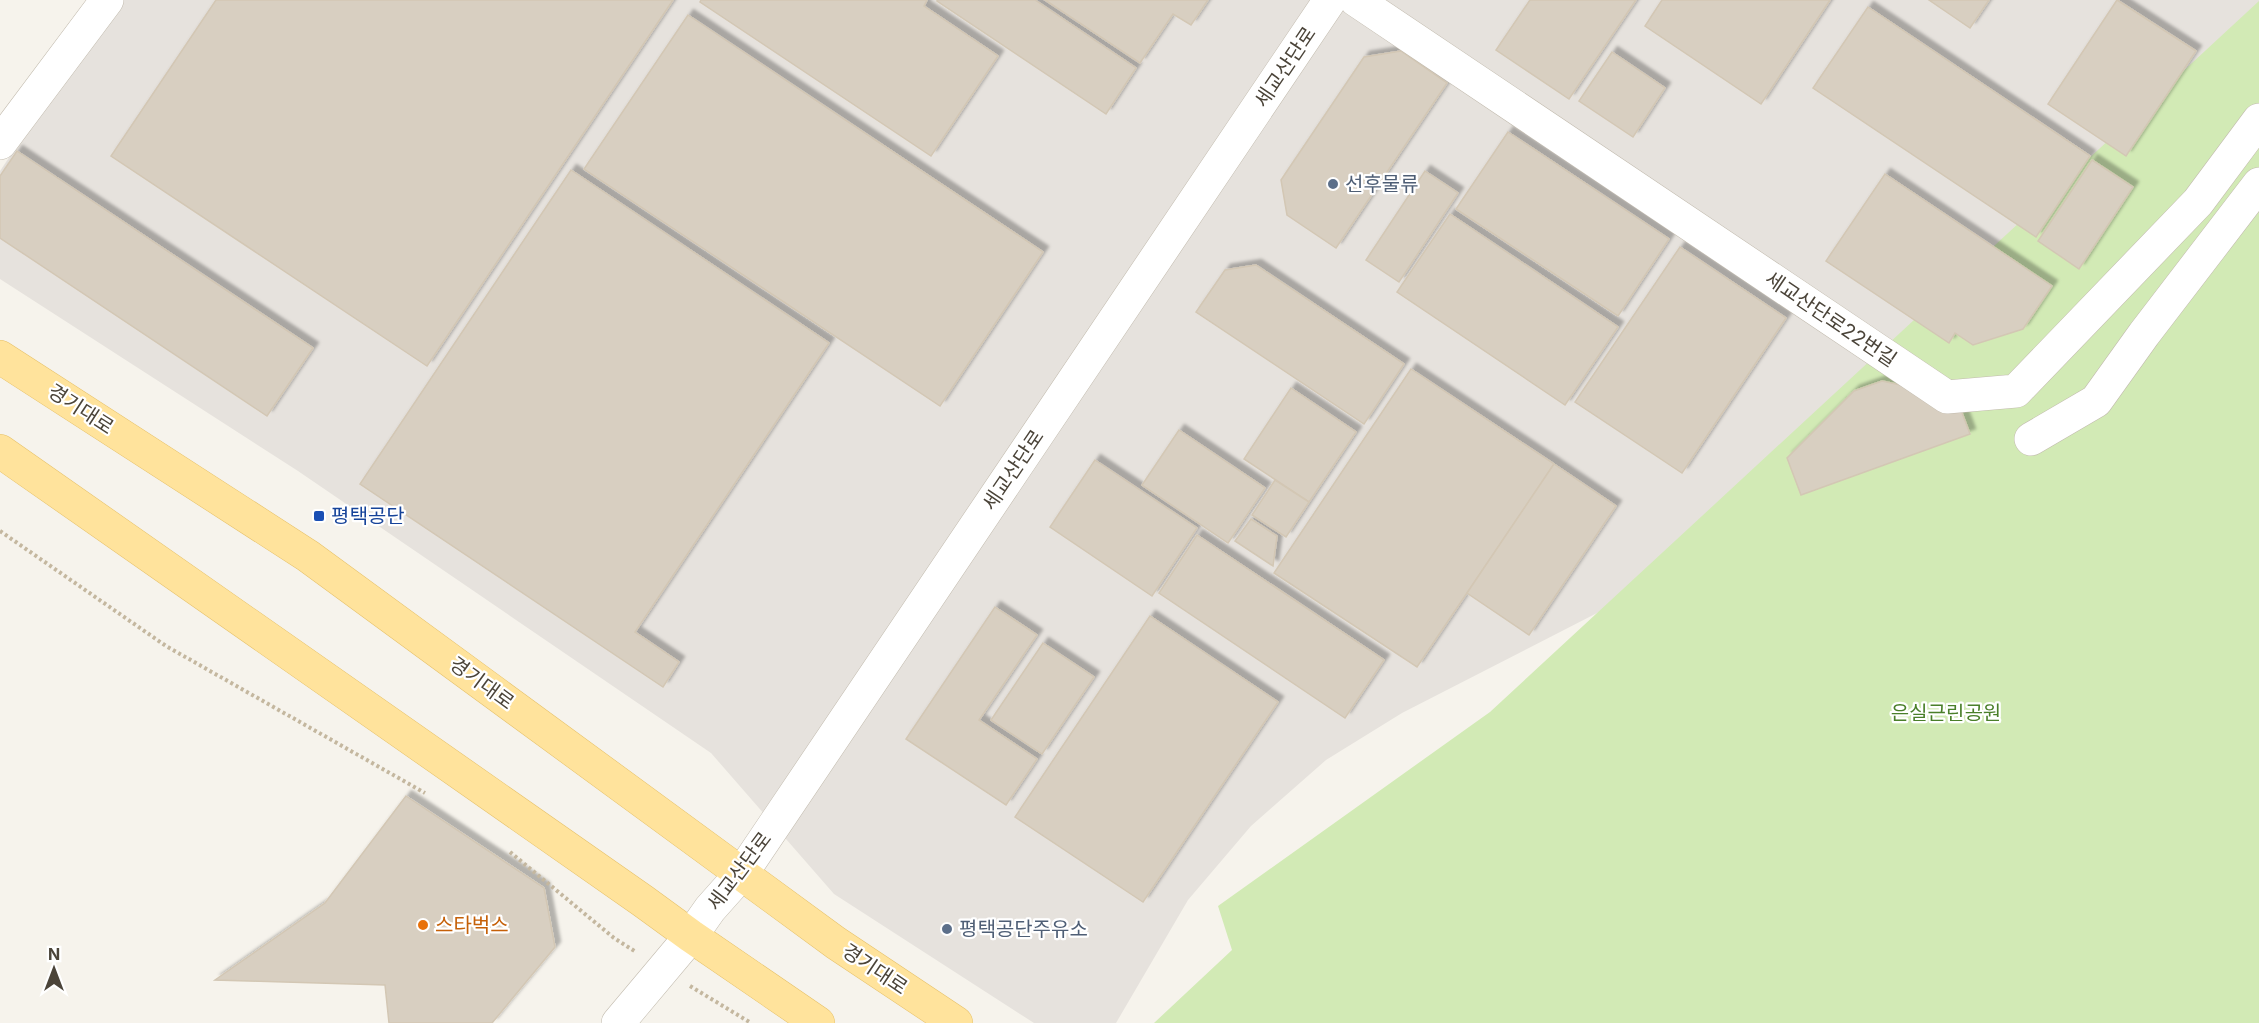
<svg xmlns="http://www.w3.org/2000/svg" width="2259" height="1023" font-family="Inter,'Noto Sans KR',sans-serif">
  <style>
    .industrial { fill: #e6e2dd }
    .green { fill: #d2eab5 }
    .building { fill: #d8cfc1; stroke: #d3c7b4; stroke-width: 1.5; filter: url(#shadow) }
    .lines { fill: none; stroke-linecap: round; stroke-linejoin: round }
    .minor-casing { stroke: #c2bbae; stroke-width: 34 }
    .tertiary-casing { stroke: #c2bbae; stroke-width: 34 }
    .primary-casing { stroke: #e6c16a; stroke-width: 34 }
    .path { stroke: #c4b79f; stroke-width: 4; stroke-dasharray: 3 3; stroke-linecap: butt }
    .minor { stroke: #fff; stroke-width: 33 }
    .tertiary { stroke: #fff; stroke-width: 33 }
    .primary { stroke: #ffe39c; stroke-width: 33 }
    .service-dot { fill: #5c6f8a; stroke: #fff; stroke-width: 2 }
    .transit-dot { fill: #1a4fb4; stroke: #fff; stroke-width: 2 }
    .food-dot { fill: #e8710a; stroke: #fff; stroke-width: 2 }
    .labels { text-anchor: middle; stroke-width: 4.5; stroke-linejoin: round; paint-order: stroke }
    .street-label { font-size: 20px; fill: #4b4439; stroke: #fff }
    .service-label { font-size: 20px; fill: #4e5e75; stroke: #fff; text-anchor: start }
    .transit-label { font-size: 20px; fill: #164399; stroke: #fff; text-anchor: start }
    .park-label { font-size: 20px; fill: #4a7f2a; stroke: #fff }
    .food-label { font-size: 20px; fill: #c56008; stroke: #fff; text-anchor: start }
  </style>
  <defs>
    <filter id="shadow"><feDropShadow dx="5.5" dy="-5.5" stdDeviation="1.5" flood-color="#0004"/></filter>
  </defs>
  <rect width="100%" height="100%" fill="#f6f3ec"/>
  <polygon class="industrial" points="114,0 2259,0 2259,146 1599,612 1402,713 1326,760 1251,826 1188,900 1116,1023 1034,1023 834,894 711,753 298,471 0,279 0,171"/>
  <polygon class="green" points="2259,1 2259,1023 1154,1023 1232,950 1218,906 1490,712"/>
  <g class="building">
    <polygon points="216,0 673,0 427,366 111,156"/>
    <polygon points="701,0 927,0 924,6 998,56 931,156 700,2"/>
    <polygon points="937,0 1035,0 1136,68 1106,114 937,1"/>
    <polygon points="1045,0 1208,0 1191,25 1173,14 1140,63"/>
    <polygon points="1530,0 1636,0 1569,99 1496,50"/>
    <polygon points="1662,0 1830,0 1761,104 1645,26"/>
    <polygon points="1929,0 1989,0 1970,28"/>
    <polygon points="2117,0 2196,51 2126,156 2048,104"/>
    <polygon points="1868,7 2090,156 2036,237 1813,88"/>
    <polygon points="688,15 1043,252 940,406 584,169"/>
    <polygon points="1401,51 1447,83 1336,248 1287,215 1281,180 1364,57"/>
    <polygon points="1612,52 1665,88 1633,137 1579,101"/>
    <polygon points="1508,132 1669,239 1618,316 1456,209"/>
    <polygon points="17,151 313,348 267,416 0,238 0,176"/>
    <polygon points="2092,160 2133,187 2079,269 2038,241"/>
    <polygon points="571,170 829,343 635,632 679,662 663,687 360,484"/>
    <polygon points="1425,171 1458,193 1399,282 1366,260"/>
    <polygon points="1885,174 2052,286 2023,329 1973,345 1955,333 1949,343 1826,261"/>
    <polygon points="1450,214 1618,327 1565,405 1397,292"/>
    <polygon points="1680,247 1786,318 1682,473 1575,402"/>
    <polygon points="1256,265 1404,364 1364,424 1196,312 1225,270"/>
    <polygon points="1411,369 1554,464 1417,667 1274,573"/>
    <polygon points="1882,381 1956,397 1970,434 1801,495 1787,458 1854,391"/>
    <polygon points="1291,388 1356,432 1309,502 1244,459"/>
    <polygon points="1179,430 1265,488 1228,543 1142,485"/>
    <polygon points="1095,460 1197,528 1152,596 1050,527"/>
    <polygon points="1554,464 1616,506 1529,635 1467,593"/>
    <polygon points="1275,480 1309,502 1286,537 1252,515"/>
    <polygon points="1251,519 1277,536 1273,566 1235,541"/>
    <polygon points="1197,535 1384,660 1345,718 1159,593"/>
    <polygon points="995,607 1037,635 979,720 1037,759 1006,805 906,739"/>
    <polygon points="1150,616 1278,702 1143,902 1015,817"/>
    <polygon points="1043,643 1094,677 1042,754 991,720"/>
    <polygon points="406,796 544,888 555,947 492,1023 389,1023 385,985 215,980 325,903"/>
  </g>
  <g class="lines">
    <g class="minor-casing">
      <polyline id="minor" points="2031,439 2096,401 2144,334 2259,184"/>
    </g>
    <g class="tertiary-casing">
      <g id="tertiary">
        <polyline points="1356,0 1947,397 2016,391 2198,202 2259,120"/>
        <polyline points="0,143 107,0"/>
        <polyline points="618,1023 691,936 710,909 742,873 1330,0"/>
      </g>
    </g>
    <g class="primary-casing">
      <g id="primary">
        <polyline points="0,357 308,556 836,943 956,1023"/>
        <polyline points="0,451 643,901 691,936 818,1023"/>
      </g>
    </g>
    <g class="path">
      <polyline points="0,531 166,646 425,793"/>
      <polyline points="510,852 614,938 636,952"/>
      <polyline points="690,986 751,1023"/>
    </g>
    <use href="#minor" class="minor"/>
    <use href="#tertiary" class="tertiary"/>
    <use href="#primary" class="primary"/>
  </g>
  <g class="service-dot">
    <circle cx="1333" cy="184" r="6"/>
    <circle cx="947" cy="929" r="6"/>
  </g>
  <rect class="transit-dot" x="313" y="510" width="12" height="12" rx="3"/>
  <circle class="food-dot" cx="423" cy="925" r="6"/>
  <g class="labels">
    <g class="street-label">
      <text transform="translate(1285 67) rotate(-56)" y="7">세교산단로</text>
      <text transform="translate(1831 319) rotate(34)" y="7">세교산단로22번길</text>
      <text transform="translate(81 409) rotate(33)" y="7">경기대로</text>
      <text transform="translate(1013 470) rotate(-56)" y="7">세교산단로</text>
      <text transform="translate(482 683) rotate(36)" y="7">경기대로</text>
      <text transform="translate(739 871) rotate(-53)" y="7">세교산단로</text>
      <text transform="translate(875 969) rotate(34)" y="7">경기대로</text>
    </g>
    <g class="service-label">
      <text x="1345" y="191">선후물류</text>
      <text x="959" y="936">평택공단주유소</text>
    </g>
    <g class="transit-label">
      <text x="331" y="523">평택공단</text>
    </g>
    <g class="park-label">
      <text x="1946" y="720">은실근린공원</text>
    </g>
    <g class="food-label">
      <text x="435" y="932">스타벅스</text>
    </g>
  </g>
  <g transform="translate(54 969)" stroke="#ffffff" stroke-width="4.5" paint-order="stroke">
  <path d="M0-4.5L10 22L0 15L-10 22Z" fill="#4b4439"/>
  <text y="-9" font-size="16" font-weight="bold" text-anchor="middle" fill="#4b4439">N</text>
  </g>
</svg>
